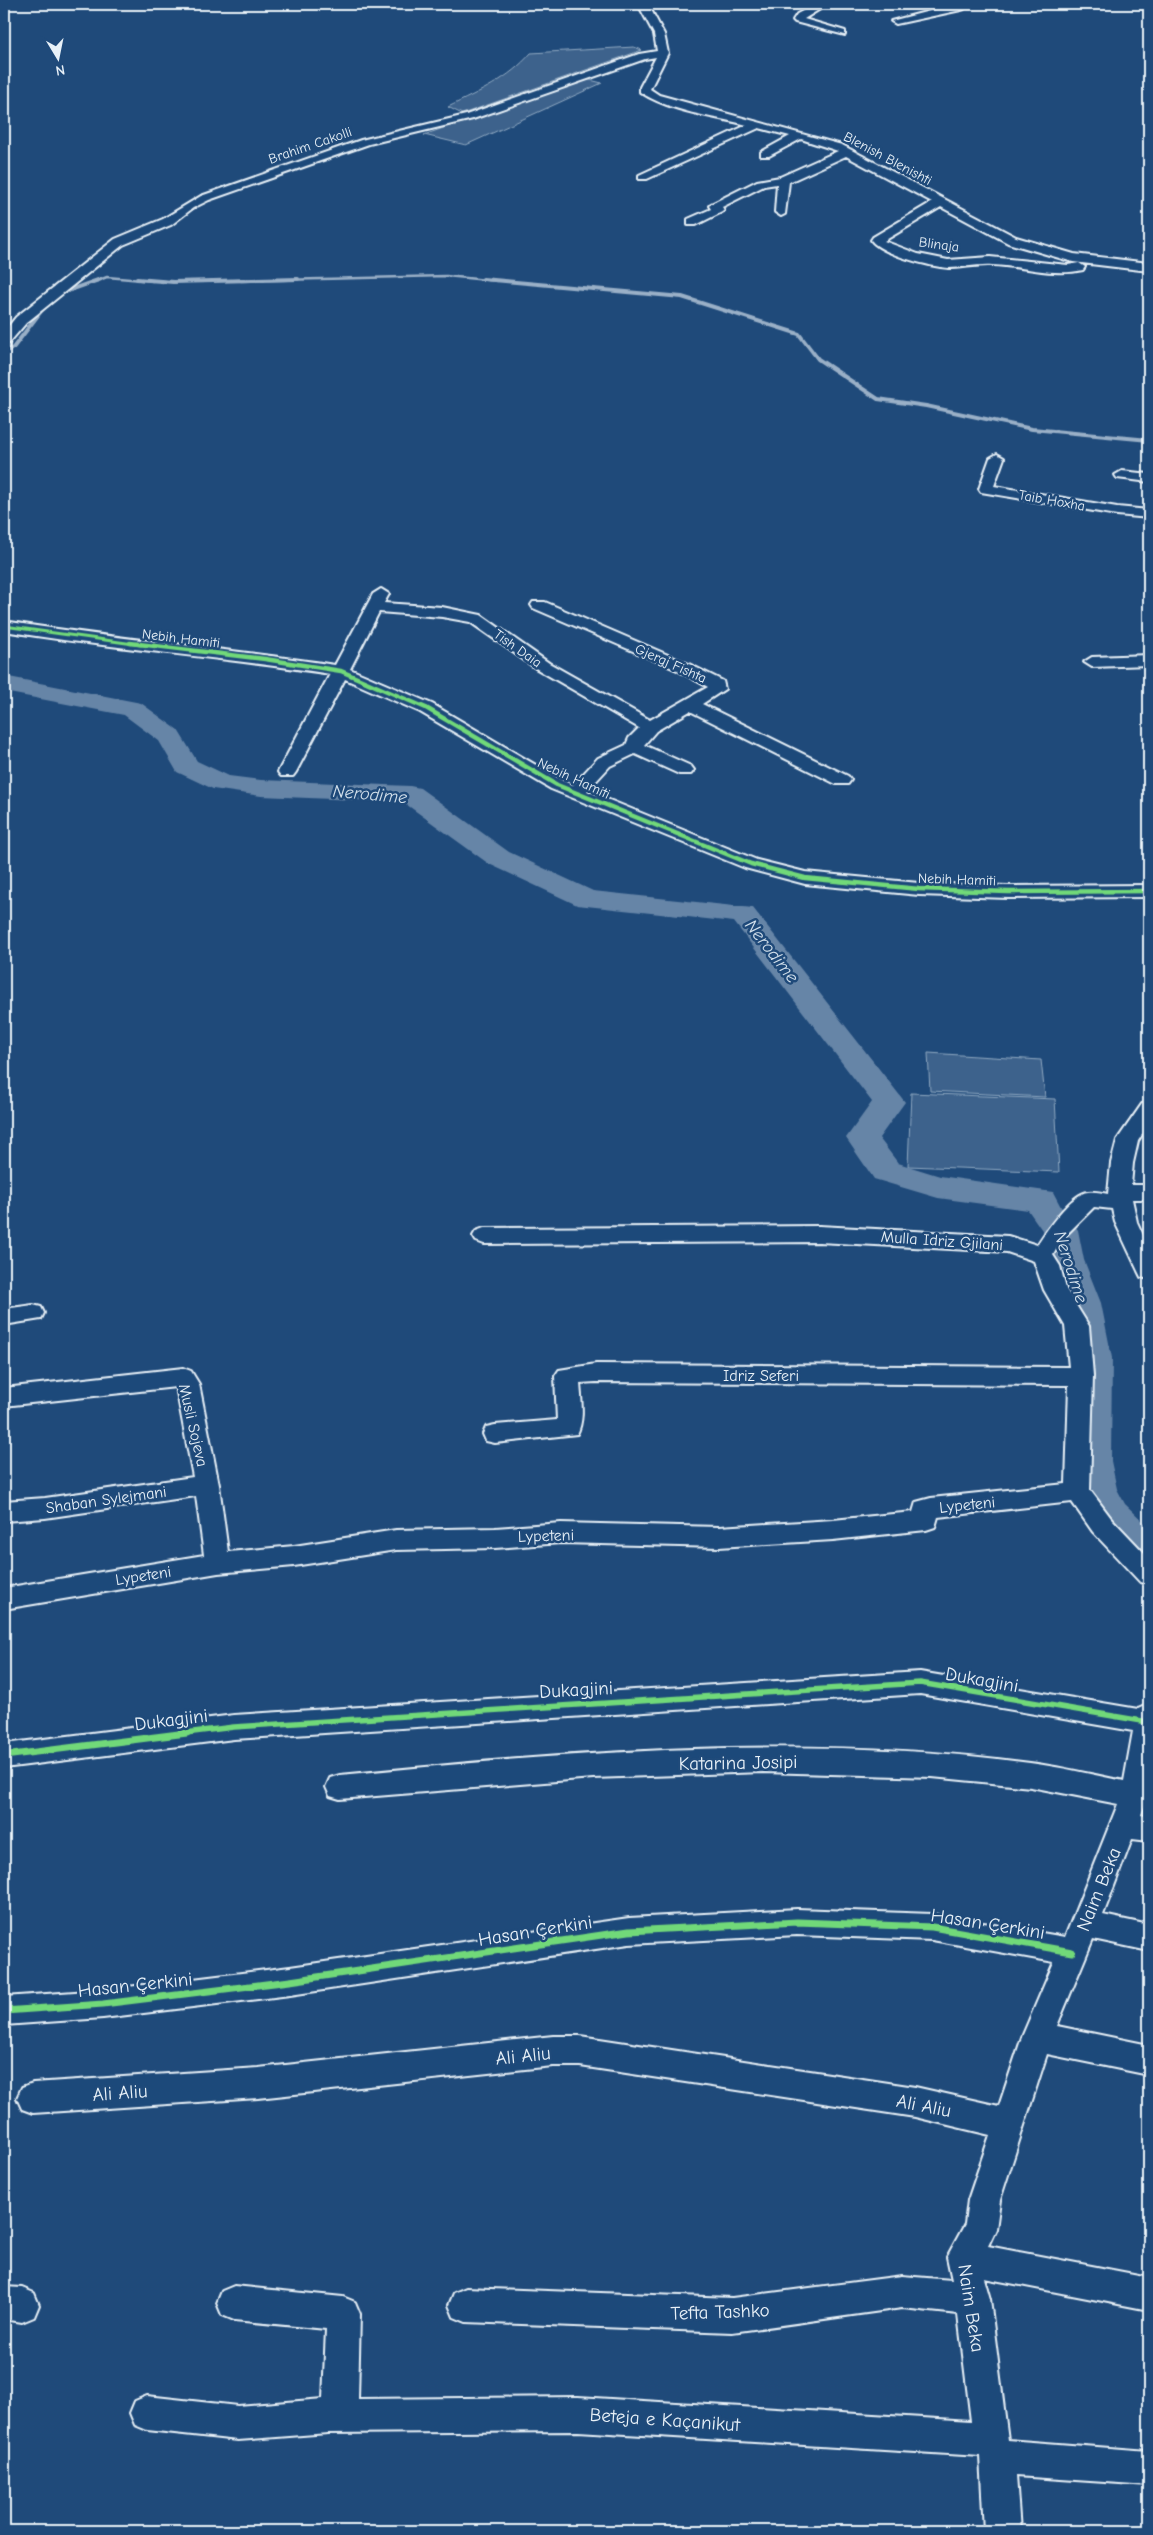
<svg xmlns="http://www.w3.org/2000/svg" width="1153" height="2535" font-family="'Comic Neue',sans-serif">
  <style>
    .green { fill: #3c628c; stroke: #92aac2 }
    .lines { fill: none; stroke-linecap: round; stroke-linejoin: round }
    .stream-far1 { stroke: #9ab0c7; stroke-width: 2.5 }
    .stream { stroke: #9ab0c7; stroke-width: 4 }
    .river { fill: #6685a7; fill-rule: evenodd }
    .minor-casing { stroke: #e8f1f8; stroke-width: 4 }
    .minor { fill: #1f4a7a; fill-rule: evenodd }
    .cycleway-far3-casing { stroke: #1f4a7a; stroke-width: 5 }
    .cycleway-far2-casing { stroke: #1f4a7a; stroke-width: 7 }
    .cycleway-far1-casing { stroke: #1f4a7a; stroke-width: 9 }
    .cycleway-casing { stroke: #1f4a7a; stroke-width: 10 }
    .cycleway-far3 { stroke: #71d979; stroke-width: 3 }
    .cycleway-far2 { stroke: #71d979; stroke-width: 4.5 }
    .cycleway-far1 { stroke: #71d979; stroke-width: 5.5 }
    .cycleway { stroke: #71d979; stroke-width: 7 }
    .labels { text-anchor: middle; stroke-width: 5; stroke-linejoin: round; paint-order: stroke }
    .far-street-label { font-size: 14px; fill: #e8f1f8; stroke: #1f4a7a }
    .street-label { font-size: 16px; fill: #e8f1f8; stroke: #1f4a7a }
    .water-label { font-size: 18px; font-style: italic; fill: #d4e1ec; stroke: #1f4a7a }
    .near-street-label { font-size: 19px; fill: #e8f1f8; stroke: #1f4a7a }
  </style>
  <rect width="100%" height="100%" fill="#1f4a7a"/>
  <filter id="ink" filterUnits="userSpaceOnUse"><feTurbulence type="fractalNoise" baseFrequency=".02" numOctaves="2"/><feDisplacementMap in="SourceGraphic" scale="10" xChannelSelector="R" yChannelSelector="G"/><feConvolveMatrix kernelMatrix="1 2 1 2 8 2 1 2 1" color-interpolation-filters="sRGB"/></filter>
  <g filter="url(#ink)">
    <g class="green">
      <path d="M634 47 642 50 462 114 448 107C479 92 509 79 531 53Z"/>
      <polygon points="582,78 602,83 466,145 424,135"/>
      <polygon points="928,1053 1041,1060 1045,1097 930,1091"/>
      <polygon points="911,1093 1055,1099 1059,1172 908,1166"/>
    </g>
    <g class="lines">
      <g class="stream-far1">
        <polyline points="97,281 107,277 153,281"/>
        <polyline points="241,281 446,276 497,281"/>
      </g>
      <g class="stream">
        <polyline points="137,279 173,282 298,279"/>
        <polyline points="483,279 682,297 799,334 818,359 878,399 926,406 1032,429 1149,440"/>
        <polyline points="59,294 101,279"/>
        <polyline points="4,352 13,348 45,306"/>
      </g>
      <polygon class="river" points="4,676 141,703 178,730 197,761 229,776 261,780 410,786 420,788 509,852 593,891 753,908 905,1102 879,1138 898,1163 940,1176 1053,1192 1061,1207 1078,1230 1084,1260 1101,1303 1112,1358 1111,1461 1117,1489 1125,1504 1149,1527 1149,1567 1135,1562 1096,1525 1079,1489 1073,1461 1076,1358 1065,1303 1050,1260 1044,1233 1028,1210 938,1198 874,1179 846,1138 872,1102 734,922 577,905 489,864 403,802 261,796 213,789 177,772 159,741 124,715 4,692"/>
      <g class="minor-casing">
        <g id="minor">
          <path d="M638 4H648L664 34 668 53 650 89 659 95 842 145 1016 237 1074 254 1149 263V271L1073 262 1008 243 941 207 884 241 918 254 948 260 990 257 1068 265 1079 263 1085 267 1083 270C1054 277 1021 266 992 265 977 264 963 268 949 268 931 267 881 254 871 240L873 237 932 202 846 156 789 182 785 214 781 216 775 212 777 184 764 186 722 207 724 210 722 212 696 225H688V219L711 209 709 206 711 204 757 181 780 177 838 151 801 139 769 156H761V152L790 136 759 128 647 179H639V175L747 125C712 116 671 112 640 92V87L656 57 645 59 473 119 369 144 209 200 193 208 171 225 123 245 26 323 9 343 4 344V332L16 317 115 239 163 219 201 196 361 140 466 115 639 54 657 51 654 34Z"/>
          <polygon points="816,4 828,4 804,19 845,31 845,35 795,22 793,20 797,14"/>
          <polygon points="957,4 967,4 964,9 961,10 896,24 891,21"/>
          <polygon points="997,454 1004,458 994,486 1117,507 1149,510 1149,518 1117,515 981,492 979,489 990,458"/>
          <polygon points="1122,471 1149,474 1149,482 1117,478 1115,475"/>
          <path d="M381 589 389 594 384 603 442 607 481 615 549 663 650 720 708 687 677 670 533 608 531 605 533 602H545L689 664 723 681 725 689 702 704 848 776 851 780 848 784H836L690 711 656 731 644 745 691 766 694 770 691 774H679L635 754 610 766 587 791 757 860 805 872 919 883 1008 886 1149 885V897L1008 898 919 895 805 884 745 868 551 789 420 712 345 679 296 772 293 776H281L278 772 330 674C222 657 112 649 4 631V621C114 639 225 648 335 665L373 594ZM379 612 442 617 470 622 537 669 639 728 629 738 626 745 598 758 573 785 563 781 432 704 350 669Z"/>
          <polygon points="1149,655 1149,665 1092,667 1084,662 1092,657"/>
          <path d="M1149 1102V1124L1138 1141 1133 1163 1131 1185H1149V1199H1132L1137 1222 1149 1248V1279L1141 1277 1138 1271 1115 1222 1112 1209 1094 1207 1063 1238 1053 1255 1060 1266 1066 1289 1089 1326 1093 1376 1090 1490 1111 1518 1149 1558V1585L1140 1582 1093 1532 1072 1502 938 1517 935 1527 926 1530 833 1540 719 1547 561 1543 495 1548 396 1550 294 1566 218 1573 4 1609V1588L204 1555 196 1496 45 1518 4 1521V1501L45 1498 193 1477 176 1387 4 1406V1388L183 1368 191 1371 199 1384 219 1485 228 1552 294 1546 396 1530 495 1528 561 1523 719 1527 833 1520 913 1512 916 1502 931 1498 1066 1484 1069 1385 596 1382 580 1383C581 1400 585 1419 577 1434L495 1443 486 1441 483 1434 486 1427 495 1425 557 1420 555 1376 559 1370 596 1364 1069 1367 1065 1326 1044 1290 1034 1261 1007 1252 819 1242 484 1244 476 1241 473 1236 476 1231 484 1228 819 1226 1008 1236 1037 1245C1045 1232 1072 1193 1088 1192 1095 1191 1102 1193 1108 1194L1111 1163 1117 1140 1142 1104Z"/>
          <polygon points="33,1305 41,1307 44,1313 41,1319 4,1325 4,1309"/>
          <path d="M920 1672 1138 1709 1149 1704V1793L1141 1815 1149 1817V1841L1132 1839 1103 1915 1149 1925V1951L1093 1939 1057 2026 1149 2045V2075L1047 2054 1000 2200 996 2229 988 2246 1149 2277V2310L984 2278 990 2299 1008 2440 1149 2451V2485L1016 2476 1020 2531H984L980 2456 578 2431 328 2433 238 2440 147 2430 135 2425 130 2413 135 2401 147 2396 238 2406 323 2399 326 2329 234 2320 222 2315 217 2303 222 2291 234 2286 343 2297 355 2302 360 2314 358 2399 578 2397 971 2421 958 2314 902 2308 732 2332 466 2322 454 2317 449 2305 454 2293 466 2288 732 2298 902 2276 952 2280 947 2257 965 2224 968 2200 990 2135 915 2117 580 2066H553L258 2098 33 2113 22 2109 17 2098 22 2087 33 2083 258 2068 553 2036H580L915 2087 999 2106 1022 2037 1054 1962 932 1940 797 1935 629 1944 290 1995 103 2018 4 2025V1997L103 1990 290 1967 629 1918 797 1909 932 1914 1065 1937 1118 1804 1031 1787 932 1777 763 1772 593 1778 340 1799 330 1796 326 1787 330 1778 340 1775C568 1753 802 1732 1030 1763 1062 1767 1093 1775 1124 1781L1133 1731 920 1694 234 1739 4 1768V1744L234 1715Z"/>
          <polygon points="4,2287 22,2288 34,2293 39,2305 34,2317 22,2322 4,2319"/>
        </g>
      </g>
      <use href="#minor" class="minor"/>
      <g class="cycleway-far3-casing">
        <polyline id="cycleway-far3" points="4,626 141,645"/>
      </g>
      <g class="cycleway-far2-casing">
        <polyline id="cycleway-far2" points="130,643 265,659 341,671 426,708 557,785 751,864 805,878 919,889 1008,892 1149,891"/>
      </g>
      <g class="cycleway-far1-casing">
        <polyline id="cycleway-far1" points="177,1734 234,1727 920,1683 1148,1722"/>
      </g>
      <g class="cycleway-casing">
        <g id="cycleway">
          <polyline points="4,1756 187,1733"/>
          <polyline points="4,2011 103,2004 290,1981 629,1931 797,1922 932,1927 1072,1952"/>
        </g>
      </g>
      <use href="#cycleway-far3" class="cycleway-far3"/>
      <use href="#cycleway-far2" class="cycleway-far2"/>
      <use href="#cycleway-far1" class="cycleway-far1"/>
      <use href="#cycleway" class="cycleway"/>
    </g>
  </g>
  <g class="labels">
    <g class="far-street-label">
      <text transform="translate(310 145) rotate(-19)" y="5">Brahim Cakolli</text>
      <text transform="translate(888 158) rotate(28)" y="5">Blenish Blenishti</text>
      <text transform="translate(939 244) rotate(8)" y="5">Blinaja</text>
      <text transform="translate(1052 500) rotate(10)" y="5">Taib Hoxha</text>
      <text transform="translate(181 638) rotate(7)" y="5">Nebih Hamiti</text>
      <text transform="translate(518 648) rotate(35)" y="5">Tish Daia</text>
      <text transform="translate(671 663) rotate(24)" y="5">Gjergj Fishta</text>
      <text transform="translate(574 778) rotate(25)" y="5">Nebih Hamiti</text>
      <text transform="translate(957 879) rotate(2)" y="5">Nebih Hamiti</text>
    </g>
    <g class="street-label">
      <text transform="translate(942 1240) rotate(4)" y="6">Mulla Idriz Gjilani</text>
      <text x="761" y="1381">Idriz Seferi</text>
      <text transform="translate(194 1425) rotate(77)" y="6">Musli Sojeva</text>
      <text transform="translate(106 1499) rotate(-8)" y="6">Shaban Sylejmani</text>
      <text transform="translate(967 1504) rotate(-6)" y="6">Lypeteni</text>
      <text transform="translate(546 1535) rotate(-2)" y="6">Lypeteni</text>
      <text transform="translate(143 1575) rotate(-9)" y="6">Lypeteni</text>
    </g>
    <g class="water-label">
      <text transform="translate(370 794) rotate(5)" y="6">Nerodime</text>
      <text transform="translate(772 951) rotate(52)" y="6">Nerodime</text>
      <text transform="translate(1071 1267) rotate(72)" y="6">Nerodime</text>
    </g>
    <g class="near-street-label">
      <text transform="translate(982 1679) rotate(10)" y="7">Dukagjini</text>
      <text transform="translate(576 1689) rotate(-3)" y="7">Dukagjini</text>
      <text transform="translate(171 1719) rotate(-7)" y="7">Dukagjini</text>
      <text transform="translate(738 1762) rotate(-1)" y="7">Katarina Josipi</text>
      <text transform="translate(1098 1889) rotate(-68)" y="7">Naim Beka</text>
      <text transform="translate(988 1923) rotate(9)" y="7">Hasan Çerkini</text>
      <text transform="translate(535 1930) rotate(-9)" y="7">Hasan Çerkini</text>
      <text transform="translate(135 1984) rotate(-6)" y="7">Hasan Çerkini</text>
      <text transform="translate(523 2055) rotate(-6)" y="7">Ali Aliu</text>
      <text transform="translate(120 2092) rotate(-4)" y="7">Ali Aliu</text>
      <text transform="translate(924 2105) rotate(11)" y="7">Ali Aliu</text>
      <text transform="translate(972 2308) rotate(81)" y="7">Naim Beka</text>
      <text transform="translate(720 2311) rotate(-2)" y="7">Tefta Tashko</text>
      <text transform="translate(665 2419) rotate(4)" y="7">Beteja e Kaçanikut</text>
    </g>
  </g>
  <rect width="1153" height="2535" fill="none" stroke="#1f4a7a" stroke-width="20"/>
  <rect x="10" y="10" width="1133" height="2515" fill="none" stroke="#e8f1f8" stroke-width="2" filter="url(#ink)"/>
  <g transform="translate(58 58) rotate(170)" stroke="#1f4a7a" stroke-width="4" paint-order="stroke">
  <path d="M0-4L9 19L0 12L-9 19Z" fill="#e8f1f8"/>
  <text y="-8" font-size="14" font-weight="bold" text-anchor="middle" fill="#e8f1f8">N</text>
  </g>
</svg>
